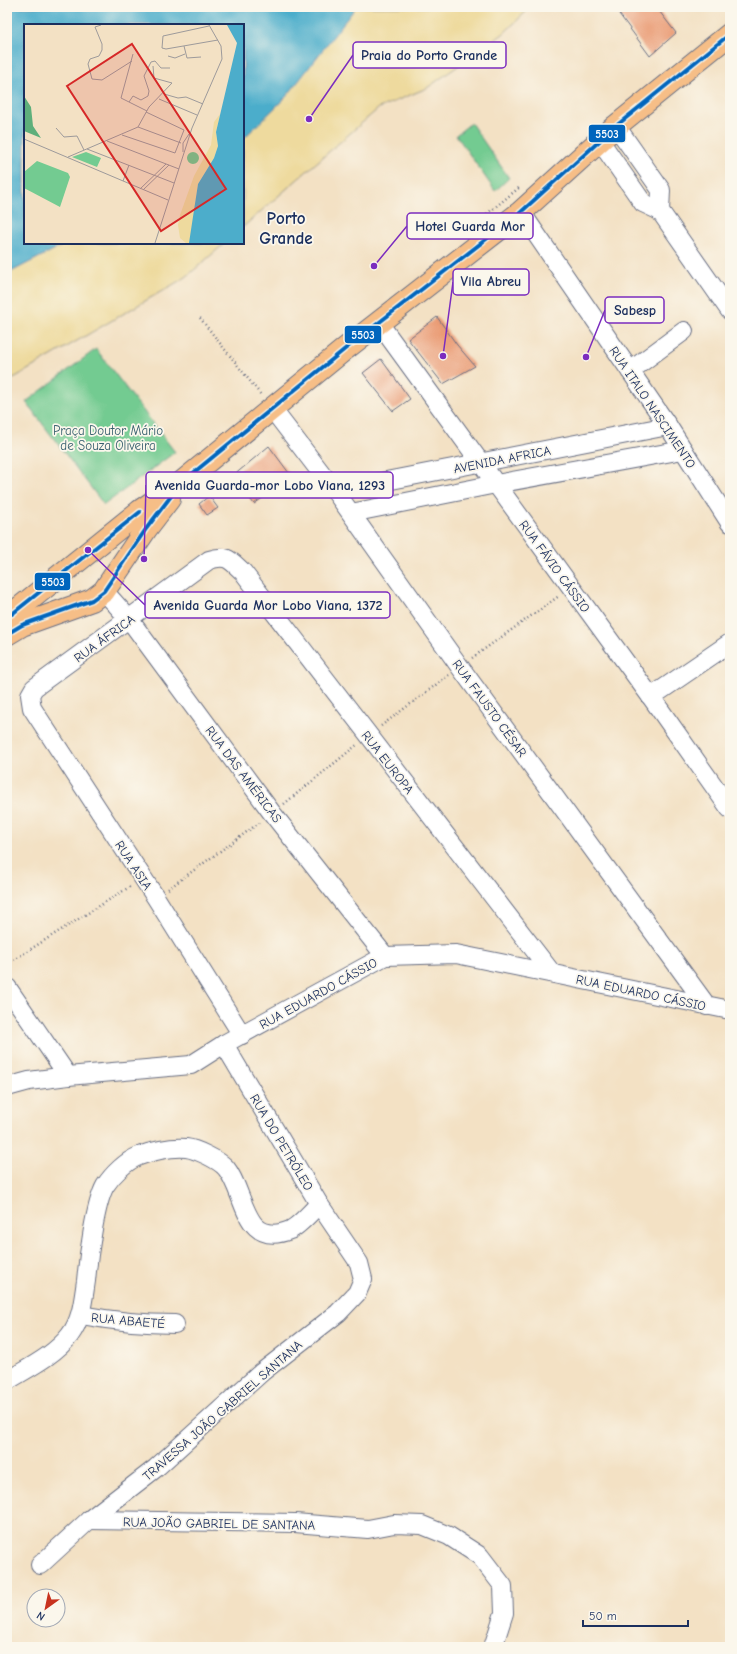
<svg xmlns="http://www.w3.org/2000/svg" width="737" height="1654" font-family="'Comic Neue',sans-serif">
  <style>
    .green { fill: #73cb91; stroke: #477d78 }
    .sand { fill: #eeda9e; stroke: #84847e }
    .water { fill: #4cadcb; stroke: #346e94 }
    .building { fill: #ea9b75 }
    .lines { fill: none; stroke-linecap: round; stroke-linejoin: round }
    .minor-casing { stroke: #676d82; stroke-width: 20 }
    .major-casing { stroke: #676d82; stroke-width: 24 }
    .path { stroke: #676d82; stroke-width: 2.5; stroke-dasharray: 1 3; stroke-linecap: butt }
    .minor { stroke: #fff; stroke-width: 18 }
    .major { stroke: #f6be87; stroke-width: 22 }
    .bus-1-casing { stroke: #fbf7ec; stroke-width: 7 }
    .bus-1 { stroke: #0065bd; stroke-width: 4 }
    .labels { text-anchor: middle; stroke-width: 3.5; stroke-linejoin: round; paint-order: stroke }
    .street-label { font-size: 13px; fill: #1b2f5e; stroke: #fbf7ec }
    .park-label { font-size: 13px; fill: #355e6d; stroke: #fbf7ec }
    .district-label { font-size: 17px; font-weight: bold; fill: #1b2f5e; stroke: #fbf7ec }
    .inset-road { fill: none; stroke: #9d9a9b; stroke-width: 1 }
    .view { fill: #d62828; fill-opacity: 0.15; stroke: #d62828; stroke-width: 2 }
    .inset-edge { fill: none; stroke: #1b2f5e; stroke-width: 2 }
    .leader { fill: none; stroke: #7b2cbf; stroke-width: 1.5 }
    .callout-dot { fill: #7b2cbf; stroke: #fbf7ec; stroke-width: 1.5 }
    .callout { fill: #fbf7ec; stroke: #7b2cbf; stroke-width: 1.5 }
    .callout-label { font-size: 14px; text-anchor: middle; font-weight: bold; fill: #1b2f5e }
    .line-badge { stroke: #fbf7ec; stroke-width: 1.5 }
    .badge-label { font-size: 11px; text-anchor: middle; font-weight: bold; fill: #fff }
  </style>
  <rect width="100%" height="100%" fill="#fbf7ec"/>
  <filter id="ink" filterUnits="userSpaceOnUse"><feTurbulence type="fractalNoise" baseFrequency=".025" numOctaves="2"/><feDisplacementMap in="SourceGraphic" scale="8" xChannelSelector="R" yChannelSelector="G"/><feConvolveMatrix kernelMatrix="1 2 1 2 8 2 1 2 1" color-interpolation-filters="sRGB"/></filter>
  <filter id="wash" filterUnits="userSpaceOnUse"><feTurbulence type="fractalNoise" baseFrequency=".012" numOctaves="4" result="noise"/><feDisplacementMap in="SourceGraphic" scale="16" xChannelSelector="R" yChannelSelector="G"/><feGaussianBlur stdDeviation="0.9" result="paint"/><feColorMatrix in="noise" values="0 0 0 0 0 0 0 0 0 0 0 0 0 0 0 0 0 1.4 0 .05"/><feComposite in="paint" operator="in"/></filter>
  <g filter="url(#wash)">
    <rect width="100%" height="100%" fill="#f3e1c4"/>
    <g class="green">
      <polygon points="471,123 509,178 495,191 456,135"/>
      <polygon points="96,349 175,452 104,505 26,402"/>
    </g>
    <g class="sand">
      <polygon points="349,7 531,7 503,34 427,88 379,108 243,227 243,131"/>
      <polygon points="67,243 225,243 186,277 7,382 7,274"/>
    </g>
    <polygon class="water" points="7,7 356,7 287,96 243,139 243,25 25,25 25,243 67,243 7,274"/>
    <g id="blocks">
      <g class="building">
        <polygon points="614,7 656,7 676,33 650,56"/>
        <polygon points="437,317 457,345 475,366 443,384 408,339"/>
        <polygon points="381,359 410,399 393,411 363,373"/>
        <polygon points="269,446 292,477 254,504 233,476"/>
        <polygon points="209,496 218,508 207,515 199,504"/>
      </g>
    </g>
  </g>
  <g filter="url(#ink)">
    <use href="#blocks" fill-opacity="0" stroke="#676d82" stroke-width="1"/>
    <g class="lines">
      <g class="minor-casing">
        <g id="minor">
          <polyline points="600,141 643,203 660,211 661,190 616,126"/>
          <polyline points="660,211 730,311"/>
          <polyline points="521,212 668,426 730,523"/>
          <polyline points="379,323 651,697 730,809"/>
          <polyline points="630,371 684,331"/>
          <polyline points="273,410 335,491 460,667 707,1006"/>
          <polyline points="335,491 668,426"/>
          <polyline points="351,513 496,484 683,450"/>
          <polyline points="104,591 129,619 272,813 385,956"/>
          <polyline points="651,697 730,643"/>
          <polyline points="7,987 68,1076"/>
          <path d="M242 1035 156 898 32 708 30 695 34 688 209 560C227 554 230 560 243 572L552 973"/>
          <polyline points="7,1087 29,1081 68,1076 191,1065 224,1044 385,956 456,954 730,1010"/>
          <path d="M81 1315C113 1321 143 1324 175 1324"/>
          <path d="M7 1381C28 1368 55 1355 70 1335 82 1319 83 1300 86 1281 88 1259 95 1204 105 1186 112 1175 126 1161 139 1156 153 1151 171 1147 186 1148 196 1149 219 1160 226 1168 246 1192 243 1249 290 1230 299 1226 312 1211 319 1204"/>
          <polyline points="89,1520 295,1523 368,1529 394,1524 422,1525 449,1536 480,1556 503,1586 504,1613 493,1647"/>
          <polyline points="40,1565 89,1520 156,1468 262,1372 338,1313 357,1293 363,1279 359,1263 319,1204 224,1044"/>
        </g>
      </g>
      <g class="major-casing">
        <g id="major">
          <polyline points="7,618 140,511 181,483 345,349 521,212 616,126 730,34"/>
          <polyline points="7,634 22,625 92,600 104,591 146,529 169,499"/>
        </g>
      </g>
      <g class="path">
        <polyline points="462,234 520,187"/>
        <polyline points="200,318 261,395"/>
        <polyline points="472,658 559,596"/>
        <polyline points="381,726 449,675"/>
        <polyline points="284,804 358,744"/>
        <polyline points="168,889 259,823"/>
        <polyline points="7,964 131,886"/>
      </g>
      <use href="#minor" class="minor"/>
      <use href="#major" class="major"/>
      <g class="bus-1-casing">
        <g id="bus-1">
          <polyline points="12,614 140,512"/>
          <polyline points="7,634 22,625 92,600 104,591 146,529 181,483 345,349 521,212 616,126 730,34"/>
        </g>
      </g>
      <use href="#bus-1" class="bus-1"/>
    </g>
  </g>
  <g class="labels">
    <g class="street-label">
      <text transform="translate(653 407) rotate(56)" y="5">RUA ITALO NASCIMENTO</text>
      <text transform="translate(502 459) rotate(-11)" y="5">AVENIDA AFRICA</text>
      <text transform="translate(555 566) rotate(54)" y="5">RUA FÁVIO CÁSSIO</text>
      <text transform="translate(104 638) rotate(-36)" y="5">RUA ÁFRICA</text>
      <text transform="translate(490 708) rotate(54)" y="5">RUA FAUSTO CÉSAR</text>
      <text transform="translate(388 762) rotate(52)" y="5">RUA EUROPA</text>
      <text transform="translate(244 774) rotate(53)" y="5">RUA DAS AMÉRICAS</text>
      <text transform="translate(134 865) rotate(57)" y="5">RUA ASIA</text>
      <text transform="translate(641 992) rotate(12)" y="5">RUA EDUARDO CÁSSIO</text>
      <text transform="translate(318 993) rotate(-29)" y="5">RUA EDUARDO CÁSSIO</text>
      <text transform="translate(282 1142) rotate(59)" y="5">RUA DO PETRÓLEO</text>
      <text transform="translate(128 1320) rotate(5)" y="5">RUA ABAETÉ</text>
      <text transform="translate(222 1410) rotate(-41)" y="5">TRAVESSA JOÃO GABRIEL SANTANA</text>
      <text transform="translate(219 1523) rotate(1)" y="5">RUA JOÃO GABRIEL DE SANTANA</text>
    </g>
    <g class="park-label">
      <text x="108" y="435">Praça Doutor Mário<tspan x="108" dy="15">de Souza Oliveira</tspan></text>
    </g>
    <g class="district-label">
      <text x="286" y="224">Porto<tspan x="286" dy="20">Grande</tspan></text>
    </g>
  </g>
  <g transform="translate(24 24)">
    <rect width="220" height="220" fill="#f3e1c4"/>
    <path d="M163 134a6 6 0 1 1 12 0a6 6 0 1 1-12 0ZM62 128 77 134 73 143 48 133ZM13 137 44 149 46 153 36 183 0 164V148Z" fill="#73cb91"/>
    <path d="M0 72 7 83 9 102 17 114 0 107Z" fill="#5eaf7b"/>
    <path d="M196 90 192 108 194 122 190 134 174 160 167 212 165 219H162L156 214 154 201 156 191 170 152 187 121 190 98Z" fill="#eeda9e"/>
    <path d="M203 1H220V219H165L174 160 190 134 194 122 192 108 213 19Z" fill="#4cadcb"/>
    <path class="inset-road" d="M77 1 71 3 78 20V26L75 32 66 35 64 40 68 55 78 56 108 37M185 2 139 12 138 24 142 25 194 16M160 22 163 34 177 33M109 30 97 74 123 87M144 32 151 34 161 30M140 70 154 74 162 73 179 80M135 75 173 91M105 78 109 72 117 76 124 72 125 67 120 52 127 38 131 37 137 44H146M114 103 157 119M32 104 40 113 53 112 60 126M98 111 151 129 160 106 122 88M0 115 144 176M83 117 155 145M63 125 150 159M159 128V119L165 110M44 133 114 103 125 83 148 59 130 54 129 42M99 157 105 141M116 165 142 140M119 166 145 141M131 219 168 104 198 35 197 22 185 1"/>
    <path class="view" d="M108 20 202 165 137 207 43 62Z"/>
    <rect width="220" height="220" class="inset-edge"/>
  </g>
  <path class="leader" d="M309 119L353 55M374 266L407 226M443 356L453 282M586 357L605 310M144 559L146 485M88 550L145 605"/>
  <g class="callout-dot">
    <circle cx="309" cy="119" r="4"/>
    <circle cx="374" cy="266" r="4"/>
    <circle cx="443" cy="356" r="4"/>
    <circle cx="586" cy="357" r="4"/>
    <circle cx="144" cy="559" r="4"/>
    <circle cx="88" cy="550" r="4"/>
  </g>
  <g class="callout">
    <rect x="353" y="42" width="153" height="26" rx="4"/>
    <rect x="407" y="213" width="126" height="26" rx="4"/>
    <rect x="453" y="269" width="76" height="26" rx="4"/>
    <rect x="605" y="297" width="59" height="26" rx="4"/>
    <rect x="146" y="472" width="247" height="26" rx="4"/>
    <rect x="145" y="592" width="245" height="26" rx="4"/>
  </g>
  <g class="callout-label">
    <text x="429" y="60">Praia do Porto Grande</text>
    <text x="470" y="231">Hotel Guarda Mor</text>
    <text x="491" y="286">Vila Abreu</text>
    <text x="635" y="315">Sabesp</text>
    <text x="270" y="490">Avenida Guarda-mor Lobo Viana, 1293</text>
    <text x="268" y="610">Avenida Guarda Mor Lobo Viana, 1372</text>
  </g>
  <g class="line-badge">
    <rect x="588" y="124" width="38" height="19" rx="4" fill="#0065bd"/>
    <rect x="344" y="325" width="38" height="19" rx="4" fill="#0065bd"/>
    <rect x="34" y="572" width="37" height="19" rx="4" fill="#0065bd"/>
  </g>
  <g class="badge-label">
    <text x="607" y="138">5503</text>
    <text x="363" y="339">5503</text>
    <text x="53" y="586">5503</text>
  </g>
  <rect width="737" height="1654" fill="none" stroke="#fbf7ec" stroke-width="24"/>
  <g transform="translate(46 1608) rotate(213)"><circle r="19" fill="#fbf7ec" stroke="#a1a7b3"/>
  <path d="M0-3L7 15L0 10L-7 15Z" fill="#c8321e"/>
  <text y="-6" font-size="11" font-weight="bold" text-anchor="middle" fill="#1b2f5e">N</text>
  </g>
  <path d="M583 1620v6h105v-6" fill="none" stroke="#1b2f5e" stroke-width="2"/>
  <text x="589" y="1620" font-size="12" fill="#1b2f5e" stroke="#fbf7ec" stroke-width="3" paint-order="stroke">50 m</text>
</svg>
